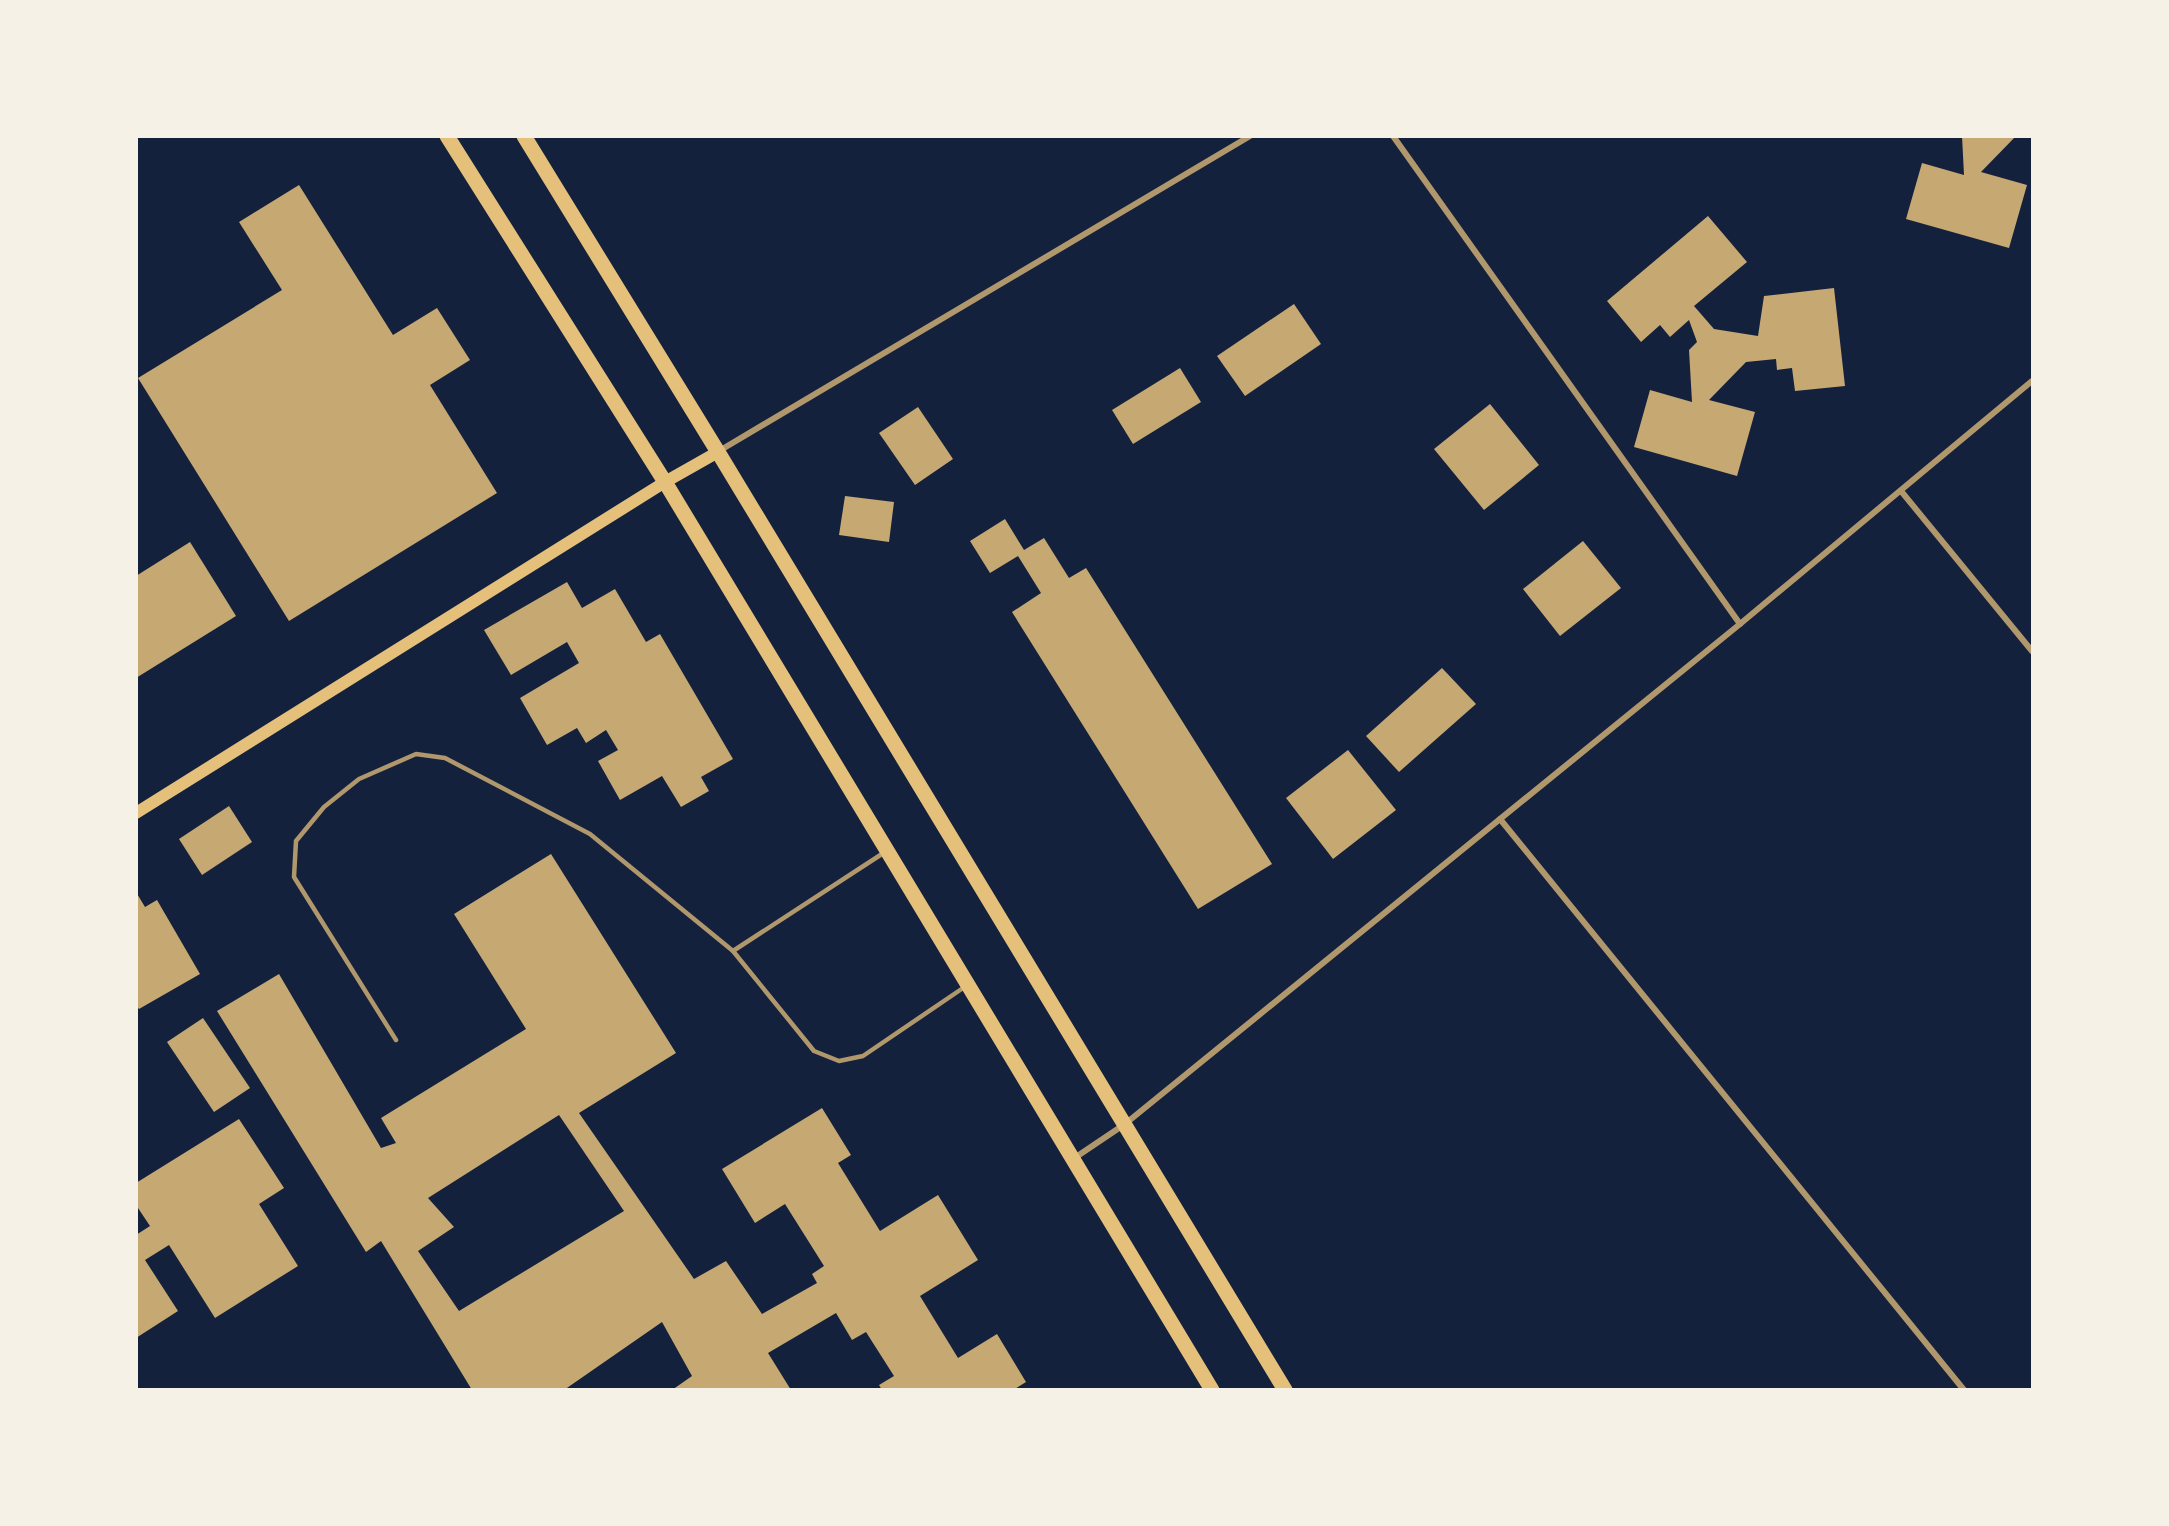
<svg xmlns="http://www.w3.org/2000/svg" width="2169" height="1526" font-family="Signika,sans-serif">
  <style>
    .building { fill: #c6a872; fill-rule: evenodd }
    .lines { fill: none; stroke-linecap: round; stroke-linejoin: round }
    .service { stroke: #b1986c; stroke-width: 4.5 }
    .minor { stroke: #b1986c; stroke-width: 6 }
    .secondary { stroke: #e5c07b; stroke-width: 12 }
    .primary { stroke: #e5c07b; stroke-width: 15 }
  </style>
  <rect width="100%" height="100%" fill="#14213d"/>
  <g class="building">
    <polygon points="1962,136 2016,136 1981,172 2027,185 2009,248 1906,219 1922,163 1964,175"/>
    <polygon points="299,185 393,335 437,308 470,360 430,385 497,493 289,621 138,378 282,290 239,222"/>
    <polygon points="1708,216 1747,262 1694,306 1714,329 1758,336 1764,296 1834,288 1845,386 1795,391 1792,368 1777,370 1776,359 1746,362 1709,400 1755,412 1737,476 1634,447 1650,390 1692,402 1689,350 1697,342 1689,320 1670,337 1660,325 1641,342 1607,301"/>
    <polygon points="1294,304 1321,344 1245,396 1217,356"/>
    <polygon points="1180,368 1201,402 1133,444 1112,410"/>
    <polygon points="1490,404 1539,465 1484,510 1434,449"/>
    <polygon points="918,407 953,459 915,485 879,433"/>
    <polygon points="845,496 894,502 889,542 839,535"/>
    <polygon points="1005,519 1024,550 1044,538 1069,578 1086,568 1272,864 1198,909 1012,612 1041,593 1018,556 990,573 970,541"/>
    <polygon points="1583,541 1621,588 1560,636 1523,589"/>
    <polygon points="190,542 236,616 136,678 136,576"/>
    <polygon points="567,582 582,608 615,589 646,642 660,634 733,759 701,777 709,791 681,807 662,776 620,800 598,761 618,750 606,730 586,743 577,728 547,745 520,698 579,663 567,642 511,675 484,630"/>
    <polygon points="1442,668 1476,704 1399,772 1366,736"/>
    <polygon points="1348,750 1396,810 1333,859 1286,798"/>
    <polygon points="229,806 252,842 202,875 179,839"/>
    <path d="M551 854 676 1053 579 1113 694 1279 726 1261 762 1314 817 1283 812 1274 824 1266 785 1204 755 1223 722 1169 822 1108 851 1155 838 1163 880 1231 938 1195 978 1260 920 1296 958 1358 997 1334 1026 1382 1013 1390H882L879 1385 894 1376 866 1332 852 1340 836 1313 768 1353 791 1390H672L692 1376 662 1322 564 1390H472L381 1241 366 1252 217 1011 279 974 381 1148 396 1143 381 1118 526 1029 454 914ZM559 1115 624 1211 459 1311 418 1251 454 1227 428 1198Z"/>
    <polygon points="136,892 145,907 157,900 200,974 139,1009 136,1005"/>
    <polygon points="203,1018 250,1088 214,1112 167,1042"/>
    <polygon points="239,1119 284,1188 259,1204 298,1266 215,1318 169,1245 145,1260 178,1311 136,1338 136,1235 150,1226 136,1205 136,1183"/>
  </g>
  <g class="lines">
    <g class="service">
      <polyline points="733,951 885,852"/>
      <polyline points="396,1040 294,877 296,841 324,807 359,779 416,754 445,758 590,834 733,951 814,1051 839,1061 863,1056 966,986"/>
    </g>
    <g class="minor">
      <polyline points="1393,136 1740,624"/>
      <polyline points="719,451 1250,136"/>
      <polyline points="1901,491 2032,651"/>
      <polyline points="1500,819 1964,1390"/>
      <polyline points="1073,1159 1125,1124 1740,624 2032,381"/>
    </g>
    <polyline class="secondary" points="136,813 665,482 718,452"/>
    <g class="primary">
      <polyline points="447,136 665,482 1212,1390"/>
      <polyline points="524,136 718,452 1285,1390"/>
    </g>
  </g>
  <rect width="2169" height="1526" fill="none" stroke="#f6f1e7" stroke-width="276"/>
</svg>
